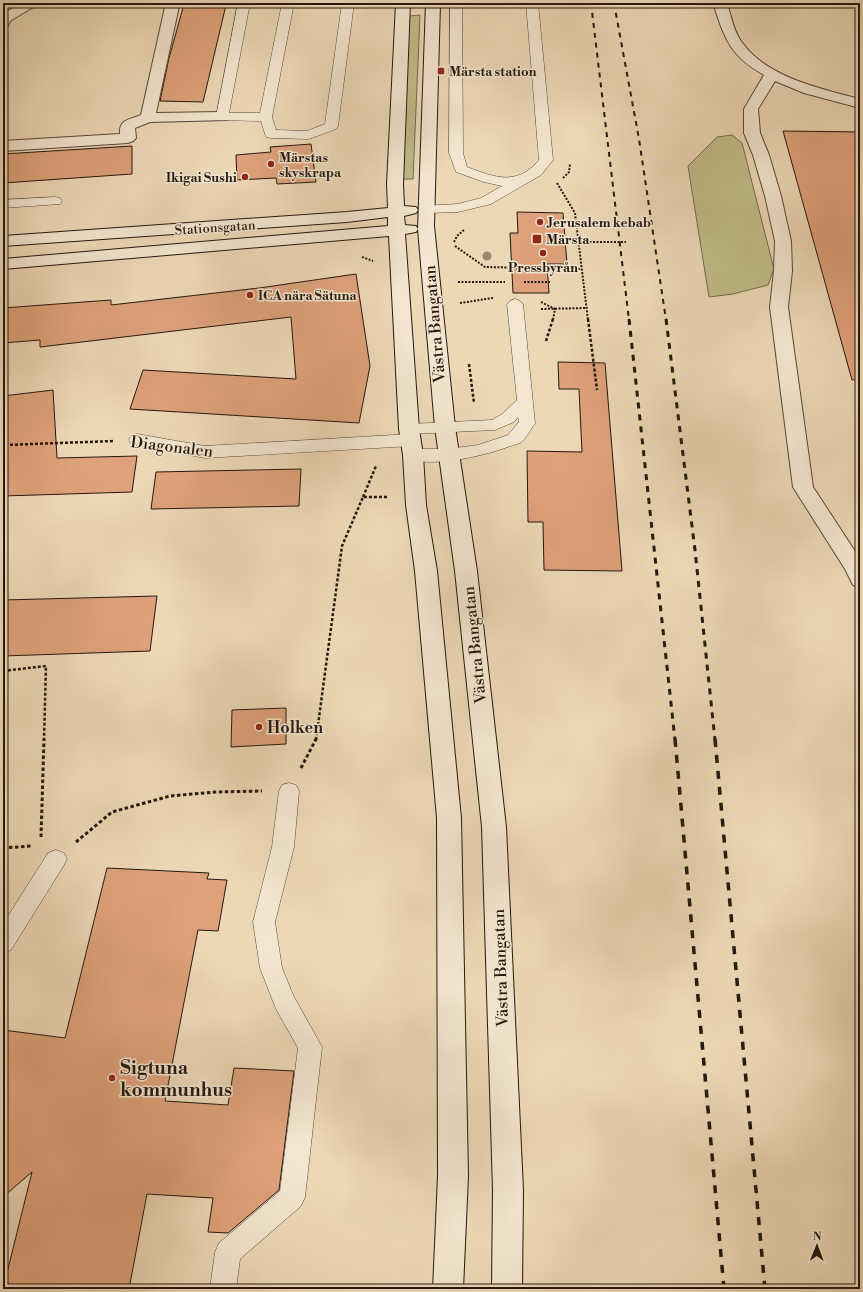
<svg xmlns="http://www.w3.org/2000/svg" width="863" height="1292" font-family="'Libre Bodoni',serif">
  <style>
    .green { fill: #c0bc88; stroke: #726a4c }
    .building { fill: #dea17b; stroke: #24180f }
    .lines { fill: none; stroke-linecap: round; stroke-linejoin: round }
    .lane-casing { stroke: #564839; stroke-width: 1 }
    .street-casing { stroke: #564839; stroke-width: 2 }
    .secondary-casing { stroke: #24180f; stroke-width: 2 }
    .path-far2 { stroke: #24180f; stroke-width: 2; stroke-dasharray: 2 1.5; stroke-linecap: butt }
    .path-far1 { stroke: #24180f; stroke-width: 2.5; stroke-dasharray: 3 2; stroke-linecap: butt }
    .path { stroke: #24180f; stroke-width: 3; stroke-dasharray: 3.5 2.5; stroke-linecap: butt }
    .lane { fill: #f3e6d0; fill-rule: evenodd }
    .street { fill: #f3e6d0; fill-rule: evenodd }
    .secondary { fill: #f3e6d0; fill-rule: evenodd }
    .rail-far2 { stroke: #24180f; stroke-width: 2; stroke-dasharray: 5 5; stroke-linecap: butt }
    .rail-far1 { stroke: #24180f; stroke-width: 3; stroke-dasharray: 6 6; stroke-linecap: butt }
    .rail { stroke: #24180f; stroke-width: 3.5; stroke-dasharray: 8 8; stroke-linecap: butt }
    .tree { fill: #98896e }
    .poi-dot { fill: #8f2418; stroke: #f3e6d0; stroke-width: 1.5 }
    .labels { text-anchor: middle; stroke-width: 3; stroke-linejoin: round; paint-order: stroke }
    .far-poi-label { font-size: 13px; font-weight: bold; fill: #24180f; stroke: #f3e6d0; text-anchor: start }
    .far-street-label { font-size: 13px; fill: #24180f; stroke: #f3e6d0 }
    .street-label { font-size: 16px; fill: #24180f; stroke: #f3e6d0 }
    .poi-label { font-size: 16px; font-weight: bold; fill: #24180f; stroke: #f3e6d0; text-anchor: start }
    .near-poi-label { font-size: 19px; font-weight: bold; fill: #24180f; stroke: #f3e6d0; text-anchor: start }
  </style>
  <rect width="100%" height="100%" fill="#edd8b6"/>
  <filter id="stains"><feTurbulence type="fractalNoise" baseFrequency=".005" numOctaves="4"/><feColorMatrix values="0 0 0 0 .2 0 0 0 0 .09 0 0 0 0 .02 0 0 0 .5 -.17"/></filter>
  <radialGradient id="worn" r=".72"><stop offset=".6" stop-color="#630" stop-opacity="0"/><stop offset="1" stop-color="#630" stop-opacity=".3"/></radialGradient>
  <g class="green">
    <polygon points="420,15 413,179 401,179 409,16"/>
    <polygon points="732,135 742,143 774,269 768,285 733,294 709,297 688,166 717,137"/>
  </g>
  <g class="building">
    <polygon points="184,4 226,5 203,102 160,101 169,58"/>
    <polygon points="783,131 860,132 860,379 852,380"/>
    <polygon points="311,144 316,182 277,184 276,178 237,180 236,155 271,152 270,147"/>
    <polygon points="132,146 132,174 3,183 3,154"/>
    <polygon points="517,212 563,213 567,264 547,264 549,293 513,293 510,233 518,233"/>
    <polygon points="356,274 370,366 359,423 130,409 143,370 296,379 291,317 40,347 40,340 3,343 3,308 111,300 111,305 259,288"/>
    <polygon points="558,362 605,363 622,571 544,570 543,522 528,522 527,451 582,452 579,389 559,389"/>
    <polygon points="53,390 57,458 137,456 132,492 3,496 3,396"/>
    <polygon points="301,469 299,506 151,509 156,472"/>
    <polygon points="157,596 150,651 3,656 3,600"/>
    <polygon points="286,708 286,744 231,747 232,710"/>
    <polygon points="107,868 209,873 207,879 227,880 218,931 198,930 165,1101 228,1105 234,1068 294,1071 279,1190 228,1233 208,1232 213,1198 147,1194 129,1289 3,1289 32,1172 3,1197 3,1030 65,1038"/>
  </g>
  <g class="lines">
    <g class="lane-casing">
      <g id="lane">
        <polygon points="238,3 250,3 229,113 260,113 282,3 294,3 272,117 276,130 307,131 325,124 342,3 354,3 338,126 336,129 309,139 271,138 266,137 261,121 217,120 216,117"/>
        <path d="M450 3H462L463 153 467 167C496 178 517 186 539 160L526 3H538L553 160 541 175 491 204 458 212 427 213 422 212 420 209 422 206 458 204 481 198 502 186 484 182 456 172 449 153Z"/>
        <polygon points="55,197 60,198 62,201 60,204 3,208 3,200"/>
        <path d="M515 299 520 301 523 304 535 423C531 429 526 439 520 443 516 445 509 446 505 448 478 457 435 467 407 459L405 455 407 451 413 449H448L478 445 508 435 519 422 518 417 514 422 495 430 409 434 403 433 401 429 403 425 409 424 492 420 502 414 517 400 507 304 510 301Z"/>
        <polygon points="137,434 205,446 411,434 417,436 419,440 417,444 411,446 205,458 131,444 129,440 131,436"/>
        <polygon points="289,783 296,785 299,791 294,847 275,922 282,968 294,997 322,1047 305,1197 301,1206 240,1259 236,1289 210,1289 215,1252 219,1243 280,1191 298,1048 276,1009 260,968 253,922 272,847 279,791 282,785"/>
        <polygon points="56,850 64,853 67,859 64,865 11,950 3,953 3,924 48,853"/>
      </g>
    </g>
    <g class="street-casing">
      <g id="street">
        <polygon points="21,3 37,3 35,6 10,21 8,26 3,27 3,14"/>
        <path d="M162 3H177L179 6 156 113 222 112 227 114 230 117 227 120 150 122 135 128 136 138 133 141 128 143 3 151V141L120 134C119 119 129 120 141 115L165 7Z"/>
        <path d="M713 3H727C731 15 733 30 741 41 765 77 821 89 860 99V108L804 93 775 81 758 109 760 133 769 155 781 196 791 241 792 271 788 307 813 487 860 559V588L853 585 845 569 793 487 770 307 774 271 775 241 765 196 753 155 744 133V109L764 75C729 55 725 39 713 3Z"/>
      </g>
    </g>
    <g class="secondary-casing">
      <polygon id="secondary" points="396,3 410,3 403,184 404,206 416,207 418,210 416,213 404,216 405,225 416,226 418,229 426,3 440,3 434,226 455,427 477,571 506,827 523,1190 522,1289 492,1289 493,1190 482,827 455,571 435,427 418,229 416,232 405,234 419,429 423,455 426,505 437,571 461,818 468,1176 463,1289 433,1289 438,1176 437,818 415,571 406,505 403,455 399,429 389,236 3,269 3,259 388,226 388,217 347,222 3,246 3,236 347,212 388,208 387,184"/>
    </g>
    <g class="path-far2">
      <polyline points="563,178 569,172 570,164"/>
      <polyline points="557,183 575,213 588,320"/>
      <polyline points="454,242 457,236 465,229"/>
      <polyline points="579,242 626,242"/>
      <polyline points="455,246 485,267 581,269"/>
      <polyline points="362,257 373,261"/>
      <polyline points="458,282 505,282"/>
      <polyline points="524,282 550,282"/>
      <polyline points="541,302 555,309 553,320"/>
      <polyline points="460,303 493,298"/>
      <polyline points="541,309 586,308"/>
    </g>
    <g class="path-far1">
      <polyline points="588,319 597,390"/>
      <polyline points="546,341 553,319"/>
      <polyline points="469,364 474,403"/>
      <polyline points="5,445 114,441"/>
      <polyline points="363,497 376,466"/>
      <polyline points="3,671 46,666 44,740"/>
      <polyline points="316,740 342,546 363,497 388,497"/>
    </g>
    <g class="path">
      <polyline points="301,768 316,739"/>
      <polyline points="41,837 44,739"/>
      <polyline points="76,842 112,812 170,796 216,792 262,791"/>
      <polyline points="3,848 31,846"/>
    </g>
    <use href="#lane" class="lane"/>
    <use href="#street" class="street"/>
    <use href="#secondary" class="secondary"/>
    <g class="rail-far2">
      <polyline points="591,3 629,320"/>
      <polyline points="614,3 639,139 666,320"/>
    </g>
    <g class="rail-far1">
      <polyline points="629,319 675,740"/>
      <polyline points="666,319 695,550 715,740"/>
    </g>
    <g class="rail">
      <polyline points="675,739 724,1289"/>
      <polyline points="715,739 765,1289"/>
    </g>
  </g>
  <circle class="tree" cx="487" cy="256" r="4.5"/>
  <g class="poi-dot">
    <rect x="437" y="67" width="8" height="8" rx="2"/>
    <circle cx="271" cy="164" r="4"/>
    <circle cx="245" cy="177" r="4"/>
    <circle cx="540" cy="222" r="4"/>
    <rect x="532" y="234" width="10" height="10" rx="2"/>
    <circle cx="543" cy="253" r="4"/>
    <circle cx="250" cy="295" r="4"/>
    <circle cx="259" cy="727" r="4"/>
    <circle cx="112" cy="1078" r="4"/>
  </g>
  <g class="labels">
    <g class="far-poi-label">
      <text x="449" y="76">Märsta station</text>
      <text x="279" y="162">Märstas<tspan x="279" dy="15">skyskrapa</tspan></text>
      <text x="237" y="182" text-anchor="end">Ikigai Sushi</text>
      <text x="548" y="227">Jerusalem kebab</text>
      <text x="546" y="244">Märsta</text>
      <text x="543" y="272" text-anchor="middle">Pressbyrån</text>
      <text x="258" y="300">ICA nära Sätuna</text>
    </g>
    <g class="far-street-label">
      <text transform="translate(215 227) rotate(-4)" y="5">Stationsgatan</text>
    </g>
    <g class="street-label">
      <text transform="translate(434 324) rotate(-95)" y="6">Västra Bangatan</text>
      <text transform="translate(172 446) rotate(7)" y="6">Diagonalen</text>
      <text transform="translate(474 645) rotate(-96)" y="6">Västra Bangatan</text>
      <text transform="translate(500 968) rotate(-92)" y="6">Västra Bangatan</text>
    </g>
    <g class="poi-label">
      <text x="267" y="733">Holken</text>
    </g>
    <g class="near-poi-label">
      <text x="120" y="1074">Sigtuna<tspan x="120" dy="22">kommunhus</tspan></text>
    </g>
  </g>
  <rect width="863" height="1292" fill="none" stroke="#edd8b6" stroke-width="16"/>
  <rect x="4" y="4" width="855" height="1284" fill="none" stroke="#24180f" stroke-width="2"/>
  <rect x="8" y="8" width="847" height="1276" fill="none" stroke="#24180f"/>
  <g transform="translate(817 1246) rotate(1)" stroke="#f3e6d0" stroke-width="3" paint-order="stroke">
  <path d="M0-3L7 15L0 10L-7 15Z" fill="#24180f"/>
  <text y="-6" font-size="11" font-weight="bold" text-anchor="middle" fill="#24180f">N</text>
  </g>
  <rect width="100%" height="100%" filter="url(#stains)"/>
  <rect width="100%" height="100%" fill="url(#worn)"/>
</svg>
